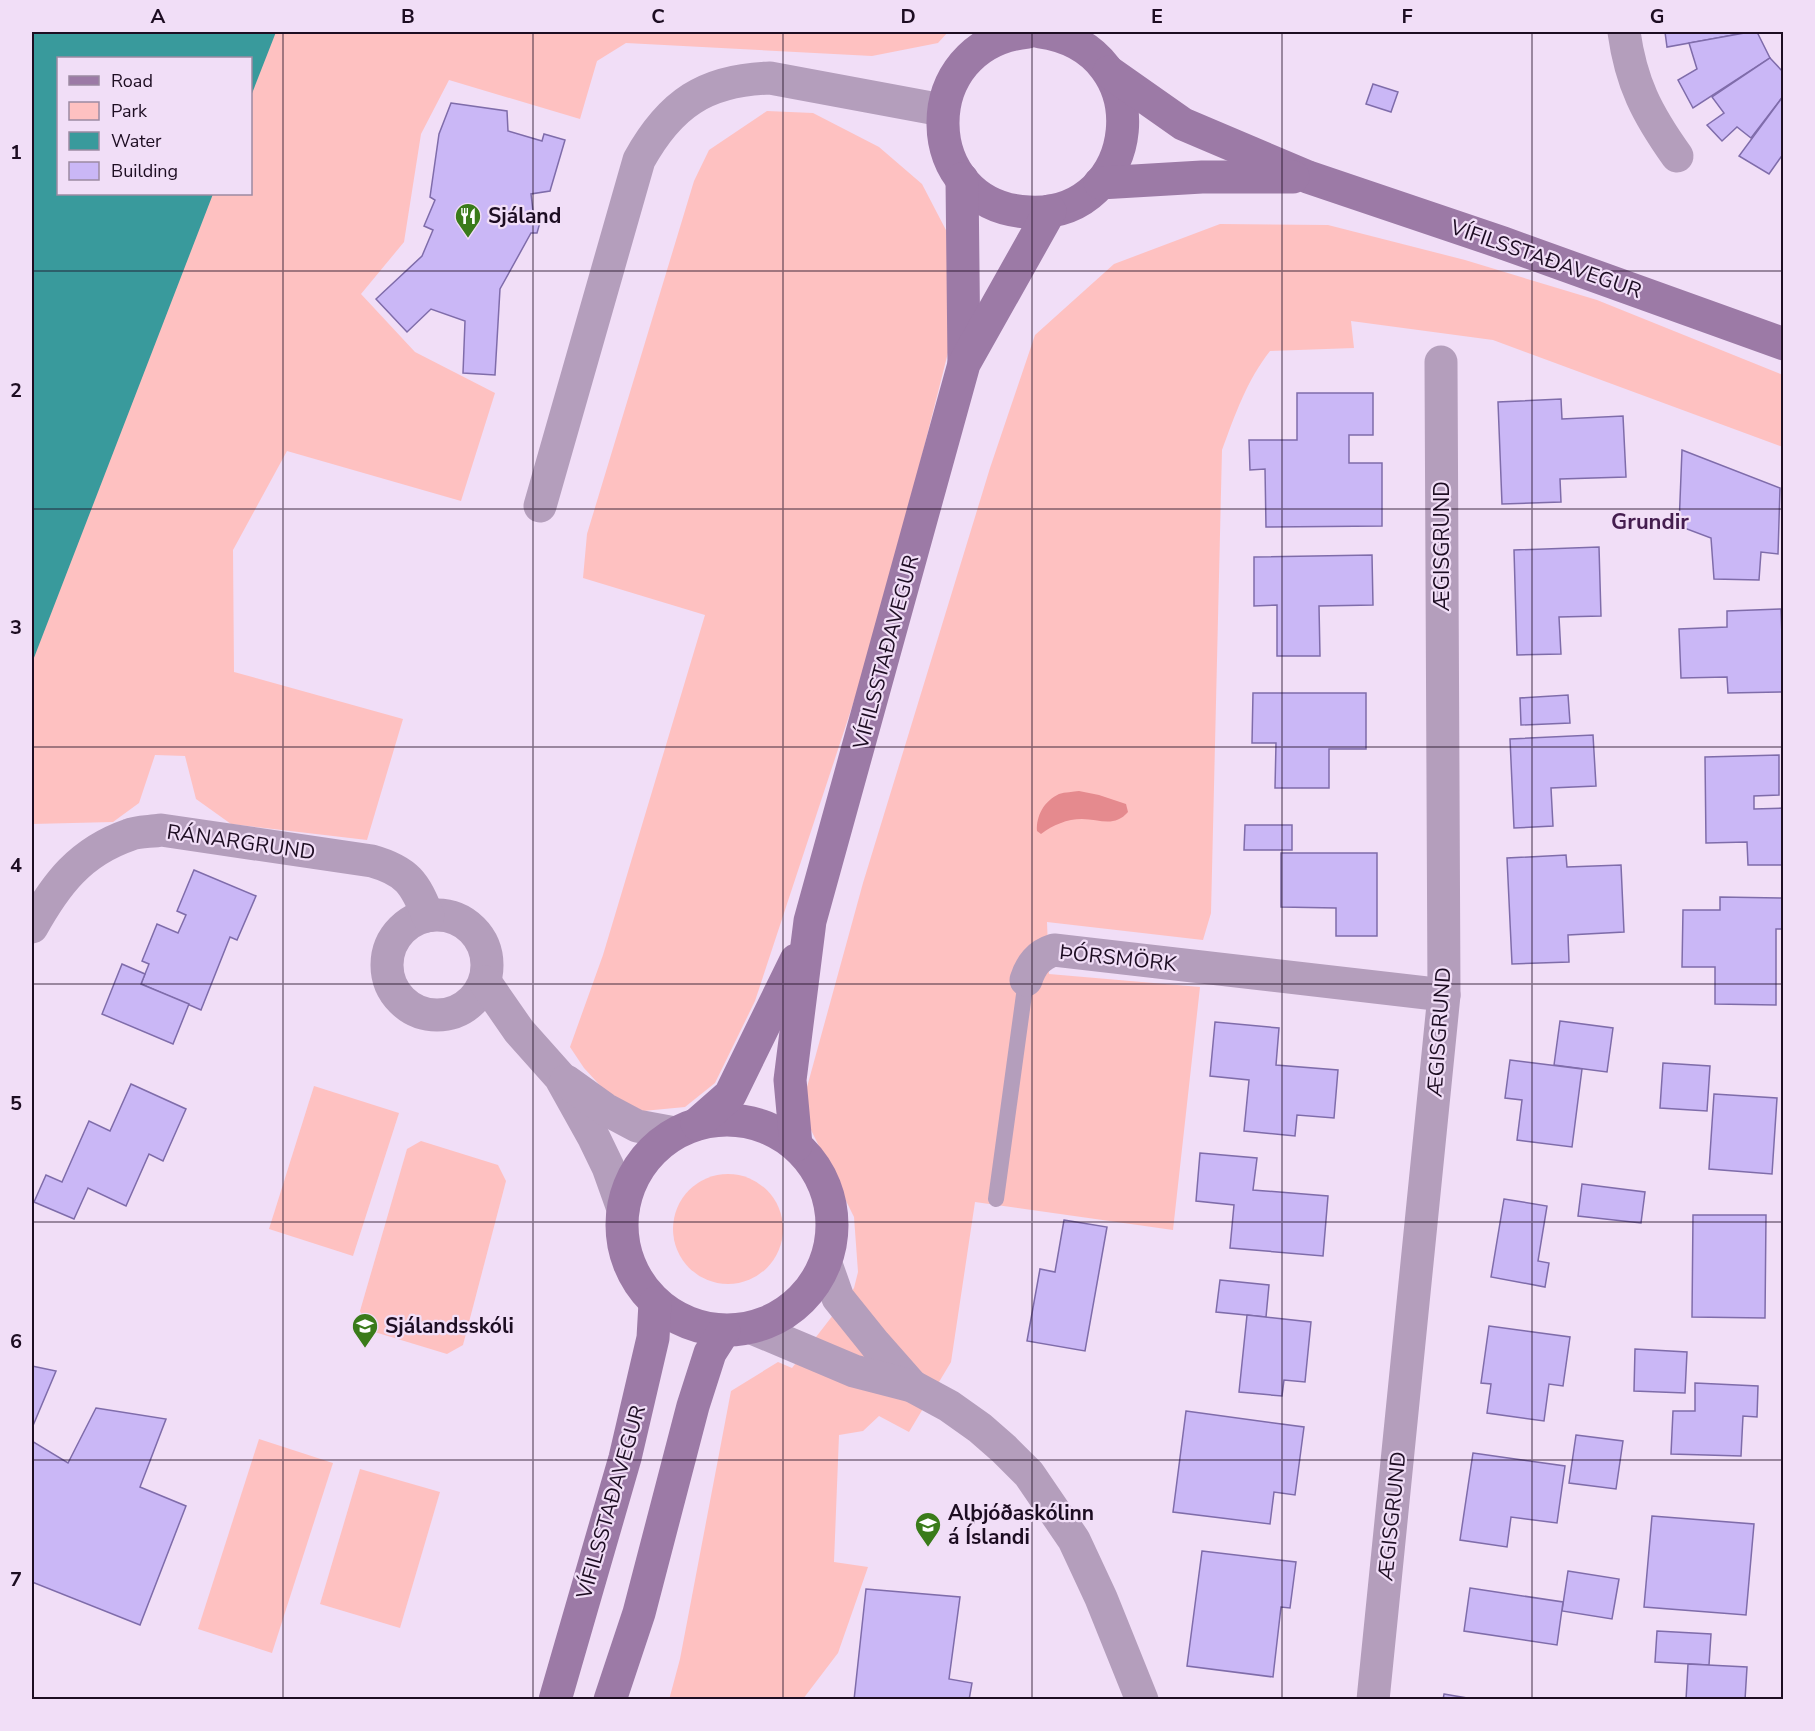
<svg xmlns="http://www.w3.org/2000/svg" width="1815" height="1731" font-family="'Nunito Sans',sans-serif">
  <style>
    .green { fill: #fec1c1; fill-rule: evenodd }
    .forest { fill: #e58a8e }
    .water { fill: #399a9c }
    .building { fill: #cab7f6; stroke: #7f6caa; stroke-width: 1.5 }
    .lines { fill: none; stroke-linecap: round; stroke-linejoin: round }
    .lane { stroke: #b49ebc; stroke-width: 16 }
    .street { stroke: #b49ebc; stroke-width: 33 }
    .secondary { stroke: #9c7aa6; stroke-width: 33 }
    .grid { fill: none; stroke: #1d0d22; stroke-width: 1.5; stroke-opacity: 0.55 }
    .labels { text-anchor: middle; stroke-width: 4.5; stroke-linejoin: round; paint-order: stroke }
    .poi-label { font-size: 21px; font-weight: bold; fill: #1d0d22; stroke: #f1def7; text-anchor: start }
    .street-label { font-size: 21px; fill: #1d0d22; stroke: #f1def7 }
    .neighbourhood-label { font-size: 22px; font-weight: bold; fill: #441d4f; stroke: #f1def7 }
    .neatline { fill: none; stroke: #1d0d22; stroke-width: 2 }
    .grid-label { font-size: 20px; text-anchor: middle; font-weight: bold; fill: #1d0d22 }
  </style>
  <rect width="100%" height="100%" fill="#f1def7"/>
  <g class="green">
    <path d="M32 32H948L938 43 872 56 626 43 597 61 580 119 449 80 421 134 404 242 361 294 415 352 495 393 461 501 287 451 233 550 234 672 403 719 367 840 231 824 196 799 185 756 155 755 139 803 113 822 32 824ZM58 58H250V194H58Z"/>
    <polygon points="767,111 813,113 879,147 922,184 948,234 955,325 879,625 755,1001 715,1083 685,1107 643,1111 607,1093 584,1068 570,1047 603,955 705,615 583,578 587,534 694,181 709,150"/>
    <path d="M1220 224 1328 225 1465 260 1597 300 1783 375V447L1493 340 1351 321 1354 348 1270 351C1247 380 1235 415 1222 450L1211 913 1203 940 1047 922 1049 974 1200 987 1173 1230 975 1202 951 1362 909 1432 879 1416 863 1431 839 1435 834 1562 868 1567 838 1653 803 1699 669 1700 680 1659 731 1391 778 1362 792 1368 854 1288 858 1272 854 1217 811 1130 804 1098 863 883 990 468 1035 335 1114 264Z"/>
    <polygon points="314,1086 399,1113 353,1256 269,1229"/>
    <polygon points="421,1141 498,1165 506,1181 463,1345 447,1354 368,1330 360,1311 407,1149"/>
    <circle cx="728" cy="1229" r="55"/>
    <polygon points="259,1439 333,1463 272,1653 198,1629"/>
    <polygon points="360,1469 440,1492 400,1628 320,1604"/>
  </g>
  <path class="forest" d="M1079 791 1099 795 1126 804 1128 812C1114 828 1100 819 1082 819 1067 819 1053 825 1041 834L1037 831C1036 816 1044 801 1059 794 1065 792 1073 792 1079 791Z"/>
  <polygon class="water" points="32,32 276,32 251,96 250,58 58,58 58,194 213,194 32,663"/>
  <g class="building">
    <polygon points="1665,32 1750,32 1667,47"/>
    <polygon points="1750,32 1757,32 1770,58 1693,108 1678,80 1697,69 1689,43"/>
    <polygon points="1770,58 1784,73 1784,95 1751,138 1737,127 1722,141 1707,125 1724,113 1712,97"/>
    <polygon points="1373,84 1398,92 1391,112 1366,104"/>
    <polygon points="1784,95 1784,158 1781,157 1769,174 1739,156"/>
    <polygon points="451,103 507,111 508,131 542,141 544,134 565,140 550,191 531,194 534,220 541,219 537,233 531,233 500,289 495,375 463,373 465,321 431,309 407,332 376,299 422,256 433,230 424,226 435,200 430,197 439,134"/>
    <polygon points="1297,393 1373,393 1373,435 1349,435 1349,463 1382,463 1382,526 1266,527 1265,469 1250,470 1249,440 1297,440"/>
    <polygon points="1561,399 1562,419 1623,416 1626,477 1560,479 1561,502 1502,504 1498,402"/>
    <polygon points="1682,450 1780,488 1778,554 1761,552 1759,580 1714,579 1711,538 1679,526"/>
    <polygon points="1599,547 1601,616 1559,617 1561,654 1517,655 1514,550"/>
    <polygon points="1372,555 1373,605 1319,606 1320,656 1277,656 1277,605 1254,606 1254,557"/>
    <polygon points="1781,609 1784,692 1728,693 1727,677 1681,678 1679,629 1727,627 1727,611"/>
    <polygon points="1253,693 1366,693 1366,749 1329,749 1329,788 1275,788 1276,743 1252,743"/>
    <polygon points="1568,695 1570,723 1521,725 1520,698"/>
    <polygon points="1593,735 1596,786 1551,788 1553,826 1514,828 1510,739"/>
    <polygon points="1779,755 1779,795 1754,796 1754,809 1784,808 1784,865 1748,865 1747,842 1706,843 1705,757"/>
    <polygon points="1245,825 1292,825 1292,850 1244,850"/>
    <polygon points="1281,853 1377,853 1377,936 1336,936 1336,908 1281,907"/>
    <polygon points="1566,855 1567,867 1621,865 1624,932 1568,935 1569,962 1512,964 1507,858"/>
    <polygon points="194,870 256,896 237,940 230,937 201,1010 141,984 149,964 142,961 157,924 178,933 186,915 177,911"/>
    <polygon points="1720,897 1784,898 1784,929 1776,929 1776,1005 1715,1004 1715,967 1682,967 1683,910 1720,910"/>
    <polygon points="122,964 145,974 141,984 189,1004 173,1044 102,1014"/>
    <polygon points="1560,1021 1613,1028 1607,1072 1554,1065"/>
    <polygon points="1215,1022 1279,1028 1276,1065 1338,1070 1334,1118 1297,1115 1295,1136 1244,1131 1249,1080 1210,1076"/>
    <polygon points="1510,1060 1582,1069 1572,1147 1517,1140 1522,1100 1505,1098"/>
    <polygon points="1663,1063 1710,1066 1707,1111 1660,1108"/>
    <polygon points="131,1084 186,1109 163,1161 149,1154 126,1206 88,1188 74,1219 34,1202 46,1175 62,1182 89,1121 110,1131"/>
    <polygon points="1714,1094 1777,1098 1772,1174 1709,1169"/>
    <polygon points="1200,1153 1257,1158 1253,1190 1328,1196 1323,1256 1230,1248 1234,1205 1196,1201"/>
    <polygon points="1582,1184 1645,1192 1641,1223 1578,1216"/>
    <polygon points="1504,1199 1547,1206 1538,1261 1549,1263 1545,1287 1491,1277"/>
    <polygon points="1693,1215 1766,1215 1765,1318 1692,1317"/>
    <polygon points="1064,1220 1107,1227 1085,1351 1027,1341 1040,1269 1055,1272"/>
    <polygon points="1220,1280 1269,1285 1266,1317 1216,1312"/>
    <polygon points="1247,1315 1311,1322 1305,1382 1284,1380 1282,1396 1239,1392"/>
    <polygon points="1489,1326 1570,1337 1563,1386 1549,1384 1544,1421 1487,1413 1491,1384 1481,1383"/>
    <polygon points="1635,1349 1687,1352 1685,1393 1634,1391"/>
    <polygon points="32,1366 56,1371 32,1428"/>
    <polygon points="1695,1383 1758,1386 1757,1417 1743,1416 1741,1456 1671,1454 1673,1411 1695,1411"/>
    <polygon points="96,1408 166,1419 140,1487 186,1506 140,1625 32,1582 32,1441 68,1463"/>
    <polygon points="1186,1411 1304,1427 1295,1495 1274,1492 1270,1524 1173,1512"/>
    <polygon points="1576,1435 1623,1441 1616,1489 1569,1483"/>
    <polygon points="1473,1453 1565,1466 1557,1523 1511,1517 1507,1547 1460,1540"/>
    <polygon points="1652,1516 1754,1524 1746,1615 1644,1607"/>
    <polygon points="1202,1551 1296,1562 1290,1608 1281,1607 1273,1677 1187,1666"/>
    <polygon points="1568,1571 1619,1579 1612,1619 1562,1611"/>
    <polygon points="1470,1588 1563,1602 1557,1645 1464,1631"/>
    <polygon points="866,1589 960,1597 949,1679 972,1683 969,1700 854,1700"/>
    <polygon points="1657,1631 1711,1634 1709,1665 1655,1662"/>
    <polygon points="1688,1664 1747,1667 1745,1700 1686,1700"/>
    <polygon points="1444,1694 1479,1700 1443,1700"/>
  </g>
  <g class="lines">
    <polyline class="lane" points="996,1199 1026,980"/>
    <g class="street">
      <path d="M1624 32C1631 83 1647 114 1677 156"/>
      <path d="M540 506 639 160C670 104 705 80 770 78L942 110"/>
      <circle cx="437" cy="965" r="50"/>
      <path d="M32 927C56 884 80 852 129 835 138 831 151 832 161 830L372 861C407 871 415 883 428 916"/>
      <path d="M1026 980C1031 965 1038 955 1054 950L1444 995"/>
      <polyline points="485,982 519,1031 560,1077 594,1138 608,1167 623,1209"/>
      <polyline points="566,1081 605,1109 637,1126 675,1133"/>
      <polyline points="826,1264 838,1298 875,1344 912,1386"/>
      <polyline points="752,1328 854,1371 912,1386 949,1406 980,1428 1004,1449 1029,1474 1074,1540 1101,1598 1142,1700"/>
      <polyline points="1373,1700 1444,995 1441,362"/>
    </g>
    <g class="secondary">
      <path d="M1028 32C913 43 916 207 1029 212 1141 218 1162 49 1040 32"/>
      <polyline points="1109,72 1183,124 1308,177 1503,243 1784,344"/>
      <polyline points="962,179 964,362"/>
      <polyline points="1100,183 1202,177 1293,177"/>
      <circle cx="727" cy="1225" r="105"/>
      <polyline points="697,1124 730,1095 796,960"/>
      <polyline points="796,1145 790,1080 810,921 964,364 1050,211"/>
      <polyline points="555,1700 625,1458 653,1338 655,1303"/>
      <polyline points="610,1700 639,1613 693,1406 710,1353 724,1331"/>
    </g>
  </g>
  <path class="grid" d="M283 32V1700M533 32V1700M783 32V1700M1032 32V1700M1282 32V1700M1532 32V1700M32 271H1784M32 509H1784M32 747H1784M32 984H1784M32 1222H1784M32 1460H1784"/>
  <defs>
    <g id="restaurant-pin" transform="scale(1.35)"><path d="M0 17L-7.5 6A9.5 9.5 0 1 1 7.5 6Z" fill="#3a7b1a" stroke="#f1def7"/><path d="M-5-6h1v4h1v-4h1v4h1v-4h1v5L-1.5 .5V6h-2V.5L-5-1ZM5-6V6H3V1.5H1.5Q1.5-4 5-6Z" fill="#fff"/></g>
    <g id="school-pin" transform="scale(1.35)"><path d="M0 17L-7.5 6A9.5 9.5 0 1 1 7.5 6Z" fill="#3a7b1a" stroke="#f1def7"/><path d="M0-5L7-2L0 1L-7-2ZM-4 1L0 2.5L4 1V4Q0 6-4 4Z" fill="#fff"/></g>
  </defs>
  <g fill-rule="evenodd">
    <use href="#restaurant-pin" x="468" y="216"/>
    <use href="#school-pin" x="365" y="1326"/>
    <use href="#school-pin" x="928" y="1525"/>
  </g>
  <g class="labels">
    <g class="poi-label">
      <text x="488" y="223">Sjáland</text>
      <text x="385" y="1333">Sjálandsskóli</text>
      <text x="948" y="1520">Alþjóðaskólinn<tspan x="948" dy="24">á Íslandi</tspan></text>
    </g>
    <g class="street-label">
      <text transform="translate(1546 259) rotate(19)" y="7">VÍFILSSTAÐAVEGUR</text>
      <text transform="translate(1442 546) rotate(-90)" y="7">ÆGISGRUND</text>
      <text transform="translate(886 652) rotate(-75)" y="7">VÍFILSSTAÐAVEGUR</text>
      <text transform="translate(241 842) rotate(8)" y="7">RÁNARGRUND</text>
      <text transform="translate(1118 958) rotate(6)" y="7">ÞÓRSMÖRK</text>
      <text transform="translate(1439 1032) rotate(-86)" y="7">ÆGISGRUND</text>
      <text transform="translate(611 1502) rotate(-74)" y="7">VÍFILSSTAÐAVEGUR</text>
      <text transform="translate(1392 1516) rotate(-84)" y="7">ÆGISGRUND</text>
    </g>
    <g class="neighbourhood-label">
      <text x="1650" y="529">Grundir</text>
    </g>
  </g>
  <rect width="1815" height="1731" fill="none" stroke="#f1def7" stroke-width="66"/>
  <rect x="57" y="57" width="195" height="138" fill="#f1def7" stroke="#9c8aa2" stroke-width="1.5"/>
  <rect x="69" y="76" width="30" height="9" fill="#9c7aa6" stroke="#9c8aa2" stroke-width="1.5"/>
  <text x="111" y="87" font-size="18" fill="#1d0d22">Road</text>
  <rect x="69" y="102" width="30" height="18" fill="#fec1c1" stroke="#9c8aa2" stroke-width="1.5"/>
  <text x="111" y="117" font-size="18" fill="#1d0d22">Park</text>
  <rect x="69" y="132" width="30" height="18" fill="#399a9c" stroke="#9c8aa2" stroke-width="1.5"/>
  <text x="111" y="147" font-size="18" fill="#1d0d22">Water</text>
  <rect x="69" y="162" width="30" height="18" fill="#cab7f6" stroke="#9c8aa2" stroke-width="1.5"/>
  <text x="111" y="177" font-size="18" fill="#1d0d22">Building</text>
  <rect x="33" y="33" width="1749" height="1665" class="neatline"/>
  <g class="grid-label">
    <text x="158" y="23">A</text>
    <text x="408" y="23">B</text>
    <text x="658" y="23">C</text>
    <text x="908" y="23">D</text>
    <text x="1157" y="23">E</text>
    <text x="1407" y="23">F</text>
    <text x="1657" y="23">G</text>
    <text x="16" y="159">1</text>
    <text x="16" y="397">2</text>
    <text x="16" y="634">3</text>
    <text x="16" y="872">4</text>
    <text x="16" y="1110">5</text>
    <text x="16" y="1348">6</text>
    <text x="16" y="1586">7</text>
  </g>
</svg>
